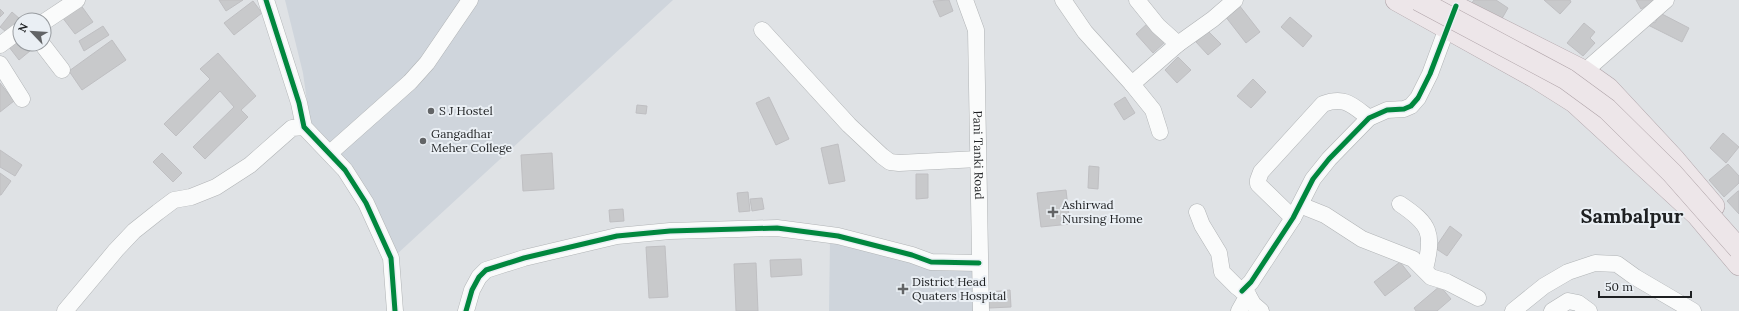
<svg xmlns="http://www.w3.org/2000/svg" width="1739" height="311" font-family="Lora,serif">
  <style>
    .built { fill: #cfd5dc }
    .building { fill: #c8c9cb; stroke: #bfbfc2 }
    .lines { fill: none; stroke-linecap: round; stroke-linejoin: round }
    .minor-casing { stroke: #b1b4b6; stroke-width: 17 }
    .major-casing { stroke: #afa3a8; stroke-width: 22 }
    .minor { stroke: #fafbfb; stroke-width: 16 }
    .major { stroke: #ede6e9; stroke-width: 21 }
    .major-bridge-casing { stroke: #afa3a8; stroke-width: 22; stroke-linecap: butt }
    .major-bridge { stroke: #ede6e9; stroke-width: 21 }
    .cycleway-casing { stroke: #eaeff4; stroke-width: 8 }
    .cycleway { stroke: #00873e; stroke-width: 5 }
    .poi-dot { fill: #626466; stroke: #eaeff4; stroke-width: 1.5 }
    .labels { text-anchor: middle; stroke-width: 4; stroke-linejoin: round; paint-order: stroke }
    .poi-label { font-size: 12px; fill: #1e2022; stroke: #eaeff4; text-anchor: start }
    .street-label { font-size: 12px; fill: #1e2022; stroke: #eaeff4 }
    .town-label { font-size: 20px; font-weight: bold; fill: #1e2022; stroke: #eaeff4 }
  </style>
  <rect width="100%" height="100%" fill="#dfe2e5"/>
  <g class="built">
    <polygon points="285,0 673,0 396,255 310,123 303,73"/>
    <polygon points="830,240 975,266 977,311 829,311"/>
  </g>
  <g class="building">
    <polygon points="219,0 243,0 226,11"/>
    <polygon points="949,0 953,11 940,17 933,1"/>
    <polygon points="1474,0 1496,0 1508,8 1500,22 1471,4"/>
    <polygon points="1544,0 1570,0 1571,2 1560,14"/>
    <polygon points="1636,0 1658,0 1641,9"/>
    <polygon points="253,1 262,13 234,35 224,23"/>
    <polygon points="80,4 93,22 75,34 62,17"/>
    <polygon points="1239,5 1260,32 1246,43 1225,16"/>
    <polygon points="0,9 4,13 0,17"/>
    <polygon points="12,12 21,20 10,35 0,27"/>
    <polygon points="1660,13 1689,28 1682,42 1648,25 1650,20 1655,23"/>
    <polygon points="1290,17 1312,36 1303,47 1281,27"/>
    <polygon points="1149,22 1166,41 1153,53 1136,34"/>
    <polygon points="1584,23 1595,32 1590,38 1595,43 1583,56 1567,43"/>
    <polygon points="103,26 109,35 84,51 79,41"/>
    <polygon points="1208,31 1221,44 1208,55 1196,42"/>
    <polygon points="20,38 20,44 34,44 36,46 19,60 9,47"/>
    <polygon points="112,40 126,60 82,90 69,71"/>
    <polygon points="218,53 256,96 241,110 248,117 205,159 193,147 234,107 220,91 176,136 164,124 210,79 200,69"/>
    <polygon points="1178,57 1191,70 1177,83 1165,70"/>
    <polygon points="1253,79 1266,92 1251,108 1237,96"/>
    <polygon points="0,83 14,101 0,112"/>
    <polygon points="769,97 789,139 776,145 756,103"/>
    <polygon points="1125,97 1135,113 1124,120 1114,104"/>
    <polygon points="637,105 647,106 646,114 636,113"/>
    <polygon points="1723,133 1739,147 1726,163 1710,148"/>
    <polygon points="838,144 845,181 829,184 821,148"/>
    <polygon points="0,150 22,165 15,176 0,167"/>
    <polygon points="162,153 182,173 173,182 153,162"/>
    <polygon points="552,153 554,189 523,191 521,155"/>
    <polygon points="1728,164 1739,176 1739,183 1724,197 1709,180"/>
    <polygon points="1089,166 1099,167 1098,189 1088,188"/>
    <polygon points="0,173 11,181 1,195 0,195"/>
    <polygon points="916,174 928,174 928,198 916,199"/>
    <polygon points="1066,190 1070,224 1041,227 1037,193"/>
    <polygon points="1738,191 1739,191 1739,214 1727,201"/>
    <polygon points="748,192 750,211 739,212 737,193"/>
    <polygon points="762,198 764,209 752,211 750,199"/>
    <polygon points="623,209 624,221 610,222 609,210"/>
    <polygon points="1450,226 1462,235 1447,256 1435,248"/>
    <polygon points="665,246 668,297 649,298 646,247"/>
    <polygon points="801,259 802,275 771,277 770,260"/>
    <polygon points="1400,262 1411,276 1385,296 1374,282"/>
    <polygon points="756,263 758,311 736,311 734,264"/>
    <polygon points="1440,286 1451,299 1437,311 1416,311 1414,308"/>
    <polygon points="1010,290 1011,307 989,308 988,292"/>
  </g>
  <g class="lines">
    <g class="minor-casing">
      <g id="minor">
        <polyline points="266,0 299,103 304,127 345,170 366,203 391,258 395,311"/>
        <path id="s1" d="M965 0 976 30 981 311"/>
        <polyline points="1063,0 1085,32 1132,84 1178,44 1213,19 1235,0"/>
        <polyline points="1137,0 1158,26 1178,44"/>
        <polyline points="44,22 77,0"/>
        <polyline points="762,30 849,125 882,156 890,162 899,163 978,159"/>
        <polyline points="42,44 62,70"/>
        <polyline points="0,45 20,30"/>
        <polyline points="0,64 22,99"/>
        <polyline points="1577,78 1666,0"/>
        <polyline points="1132,84 1153,110 1160,132"/>
        <polyline points="330,153 410,82 427,63 470,0"/>
        <path d="M1400 204C1430 224 1434 233 1425 269"/>
        <polyline points="1300,205 1325,215 1362,239 1413,259 1431,277 1447,282 1478,298"/>
        <polyline points="1197,212 1202,225 1219,253 1222,272 1237,287 1248,295 1239,311"/>
        <path d="M1293 218 1258 184V180L1261 172 1323 104C1345 96 1352 105 1369 118"/>
        <polyline points="1242,291 1251,282 1293,218 1313,179 1329,159 1369,118 1387,110 1404,109 1411,106 1418,98 1430,74 1451,17"/>
        <polyline points="1248,295 1253,304 1261,311"/>
        <polyline points="65,311 116,250 134,231 158,212 174,200 191,197 216,187 250,165 292,128 304,127"/>
        <polyline points="466,311 472,290 479,277 486,270 524,258 617,236 670,231 777,228 838,236 912,255 931,262 979,263"/>
        <polyline points="1513,311 1544,286 1568,272 1595,263 1617,264 1635,277 1693,311"/>
        <polyline points="1552,311 1568,301 1578,303 1589,311"/>
      </g>
    </g>
    <g class="major-casing">
      <g id="major">
        <polyline points="1396,0 1536,78 1574,102 1697,215 1739,265"/>
        <polyline points="1443,0 1584,71 1608,88 1675,160 1714,206"/>
      </g>
    </g>
    <use href="#minor" class="minor"/>
    <use href="#major" class="major"/>
    <g class="major-bridge-casing">
      <polyline id="major-bridge" points="1418,0 1566,79 1607,109 1672,173 1739,249"/>
    </g>
    <use href="#major-bridge" class="major-bridge"/>
    <g class="cycleway-casing">
      <g id="cycleway">
        <polyline points="266,0 299,103 304,127 345,170 366,203 391,258 395,311"/>
        <polyline points="1242,291 1251,282 1293,218 1313,179 1329,159 1369,118 1387,110 1404,109 1411,106 1418,98 1430,74 1456,6"/>
        <polyline points="466,311 472,290 479,277 486,270 524,258 617,236 670,231 777,228 838,236 912,255 931,262 979,263"/>
      </g>
    </g>
    <use href="#cycleway" class="cycleway"/>
  </g>
  <g class="poi-dot">
    <circle cx="431" cy="111" r="4"/>
    <circle cx="423" cy="141" r="4"/>
    <path d="M1051 206h4v4h4v4h-4v4h-4v-4h-4v-4h4z"/>
    <path d="M901 283h4v4h4v4h-4v4h-4v-4h-4v-4h4z"/>
  </g>
  <g class="labels">
    <g class="poi-label">
      <text x="439" y="115">S J Hostel</text>
      <text x="431" y="138">Gangadhar<tspan x="431" dy="14">Meher College</tspan></text>
      <text x="1062" y="209">Ashirwad<tspan x="1062" dy="14">Nursing Home</tspan></text>
      <text x="912" y="286">District Head<tspan x="912" dy="14">Quaters Hospital</tspan></text>
    </g>
    <g class="street-label">
      <text dy="4" stroke="none"><textPath href="#s1" startOffset="157">Pani Tanki Road</textPath></text>
    </g>
    <g class="town-label">
      <text x="1632" y="223">Sambalpur</text>
    </g>
  </g>
  <g transform="translate(32 32) rotate(295)"><circle r="19" fill="#eaeff4" stroke="#989ca0"/>
  <path d="M0-3L7 15L0 10L-7 15Z" fill="#626466"/>
  <text y="-6" font-size="11" font-weight="bold" text-anchor="middle" fill="#1e2022">N</text>
  </g>
  <path d="M1599 291v6h92v-6" fill="none" stroke="#1e2022" stroke-width="2"/>
  <text x="1605" y="291" font-size="12" fill="#1e2022" stroke="#eaeff4" stroke-width="3" paint-order="stroke">50 m</text>
</svg>
